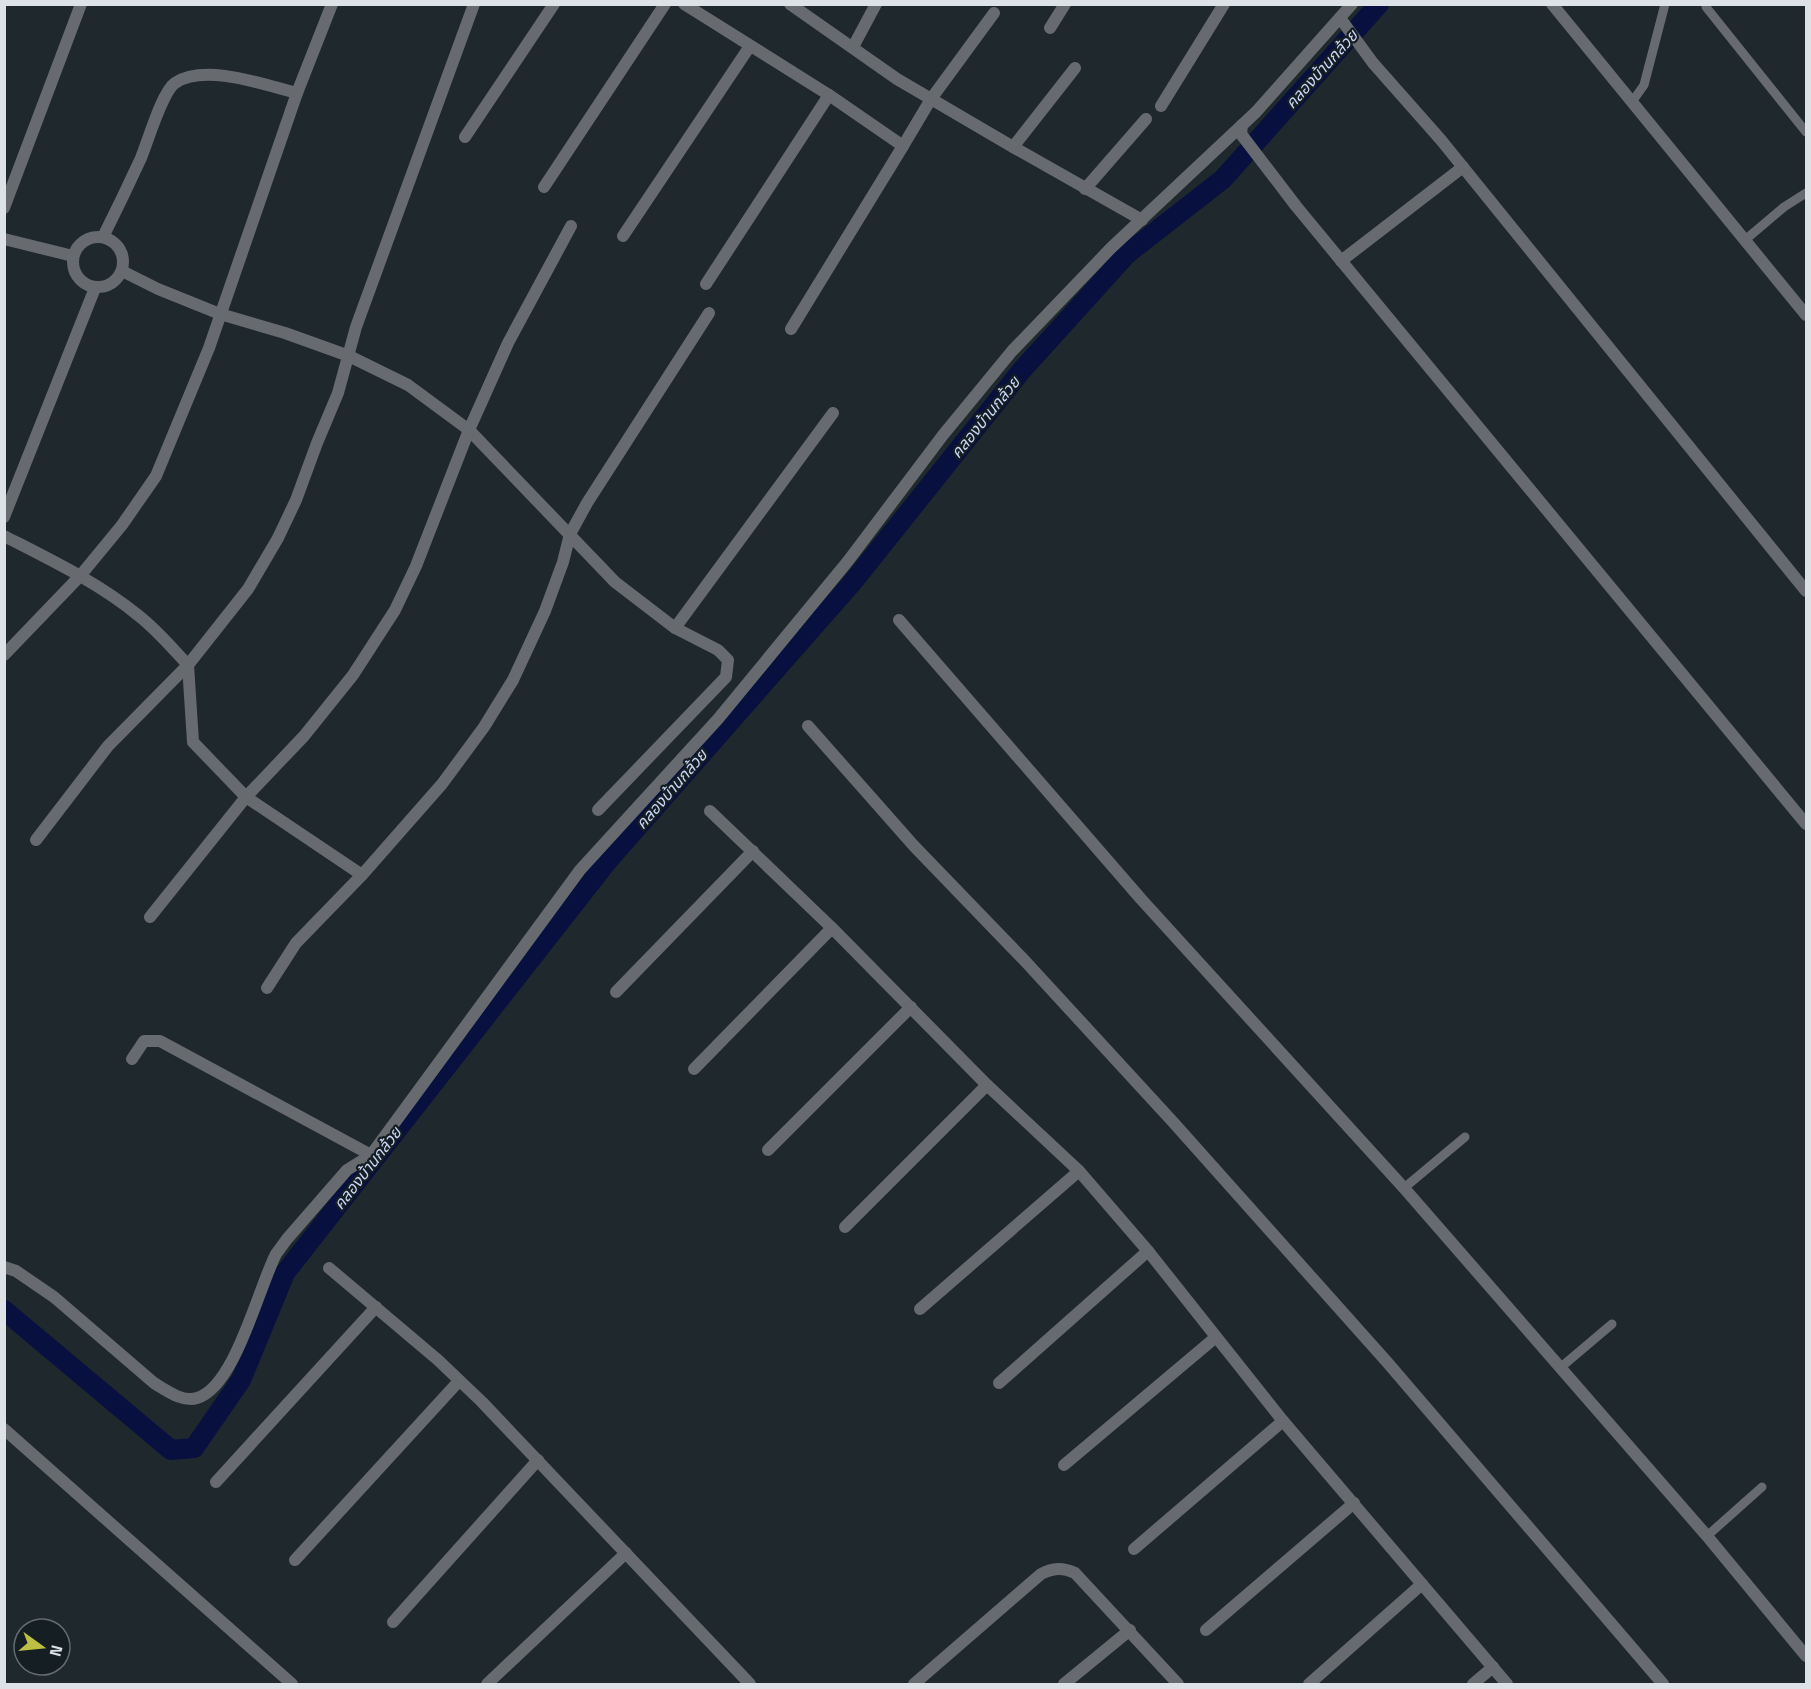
<svg xmlns="http://www.w3.org/2000/svg" width="1811" height="1689" font-family="'Titillium Web','Noto Sans Thai',sans-serif">
  <style>
    .lines { fill: none; stroke-linecap: round; stroke-linejoin: round }
    .canal { stroke: #07103f; stroke-width: 20 }
    .lane { stroke: #676a6e; stroke-width: 9 }
    .street { stroke: #676a6e; stroke-width: 12 }
    .labels { text-anchor: middle; stroke-width: 4.5; stroke-linejoin: round; paint-order: stroke }
    .water-label { font-size: 16px; font-style: italic; fill: #cad7f9; stroke: #151e22 }
  </style>
  <rect width="100%" height="100%" fill="#1f282c"/>
  <g class="lines">
    <polyline class="canal" points="4,1310 171,1450 194,1448 241,1380 285,1273 606,863 852,583 1022,370 1127,254 1223,179 1379,4"/>
    <g class="lane">
      <polyline points="1706,7 1806,132"/>
      <polyline points="1632,102 1644,85 1665,4"/>
      <polyline points="1745,240 1784,207 1806,193"/>
      <polyline points="1404,1188 1465,1137"/>
      <polyline points="1560,1368 1612,1324"/>
      <polyline points="1707,1536 1762,1487"/>
    </g>
    <g class="street">
      <polyline points="684,4 829,95 903,146 931,99 994,13"/>
      <polyline points="790,4 897,79 1013,147 1142,220"/>
      <polyline points="1552,4 1806,315"/>
      <polyline points="1340,18 1373,63 1441,140 1806,591"/>
      <polyline points="1050,28 1065,4"/>
      <polyline points="853,47 876,4"/>
      <polyline points="1161,106 1224,4"/>
      <polyline points="1242,125 1241,134 1296,206 1806,824"/>
      <polyline points="465,137 554,4"/>
      <polyline points="1013,147 1075,68"/>
      <polyline points="544,187 665,4"/>
      <polyline points="1085,189 1146,119"/>
      <polyline points="4,208 81,4"/>
      <polyline points="623,236 750,46"/>
      <circle cx="98" cy="262" r="25"/>
      <path d="M103 237C116 211 129 184 141 158 148 141 162 92 175 83 205 63 265 85 297 93"/>
      <polyline points="4,239 73,256"/>
      <polyline points="1341,261 1463,167"/>
      <polyline points="122,271 158,289 220,314 285,333 349,356 408,385 469,430 615,582 675,628 718,650 728,660 726,677 598,810"/>
      <polyline points="706,284 829,95"/>
      <polyline points="791,329 903,146"/>
      <polyline points="4,517 95,288"/>
      <path d="M4 536C51 560 99 583 139 616 157 630 172 648 188 665L193 742 246 797 362 875"/>
      <polyline points="899,620 1141,899 1404,1188 1707,1536 1806,1656"/>
      <polyline points="675,628 833,413"/>
      <polyline points="4,655 80,576 122,525 156,476 209,348 297,93 332,4"/>
      <polyline points="808,726 914,846 1025,961 1173,1122 1387,1362 1663,1684"/>
      <polyline points="710,811 832,928 987,1085 1079,1171 1148,1251 1283,1421 1507,1684"/>
      <polyline points="36,840 108,746 188,665 248,589 278,538 296,500 317,443 338,393 356,327 474,4"/>
      <polyline points="150,917 246,797 304,736 353,675 395,610 416,566 469,430 508,343 571,226"/>
      <polyline points="267,988 296,943 362,875 442,784 484,727 513,680 545,611 563,562 570,534 587,503 709,313"/>
      <polyline points="616,992 753,851"/>
      <polyline points="132,1059 144,1041 160,1041 371,1155"/>
      <polyline points="694,1069 832,928"/>
      <polyline points="768,1150 911,1007"/>
      <polyline points="845,1227 987,1085"/>
      <path d="M4 1267 16 1271 54 1297 154 1383C166 1390 183 1403 197 1398 235 1387 258 1289 276 1254L287 1239 347 1170 371 1155 580 870 718 719 848 561 943 435 1012 351 1111 248 1256 112 1352 4"/>
      <polyline points="329,1268 438,1360 482,1402 750,1684"/>
      <polyline points="920,1309 1079,1171"/>
      <polyline points="999,1383 1148,1251"/>
      <polyline points="4,1429 292,1684"/>
      <polyline points="1064,1465 1216,1337"/>
      <polyline points="216,1482 376,1307"/>
      <polyline points="1134,1549 1283,1421"/>
      <polyline points="295,1560 459,1381"/>
      <polyline points="393,1622 538,1460"/>
      <polyline points="1206,1630 1354,1503"/>
      <polyline points="487,1684 626,1553"/>
      <path d="M914 1684 1041 1574C1053 1568 1062 1567 1075 1573L1178 1684"/>
      <polyline points="1064,1684 1130,1630"/>
      <polyline points="1309,1684 1422,1584"/>
      <polyline points="1473,1684 1493,1667"/>
    </g>
  </g>
  <g class="labels">
    <g class="water-label">
      <text transform="translate(1321 69) rotate(-48)" y="6">คลองบ้านกล้วย</text>
      <text transform="translate(985 417) rotate(-51)" y="6">คลองบ้านกล้วย</text>
      <text transform="translate(671 789) rotate(-49)" y="6">คลองบ้านกล้วย</text>
      <text transform="translate(367 1168) rotate(-52)" y="6">คลองบ้านกล้วย</text>
    </g>
  </g>
  <rect width="1811" height="1689" fill="none" stroke="#dce2e5" stroke-width="12"/>
  <g transform="translate(42 1647) rotate(105)"><circle r="28" fill="#151e22" stroke="#656c70" stroke-width="1.5"/>
  <path d="M0-4.5L10 22L0 15L-10 22Z" fill="#bcbf43"/>
  <text y="-9" font-size="16" font-weight="bold" text-anchor="middle" fill="#dce2e5">N</text>
  </g>
</svg>
